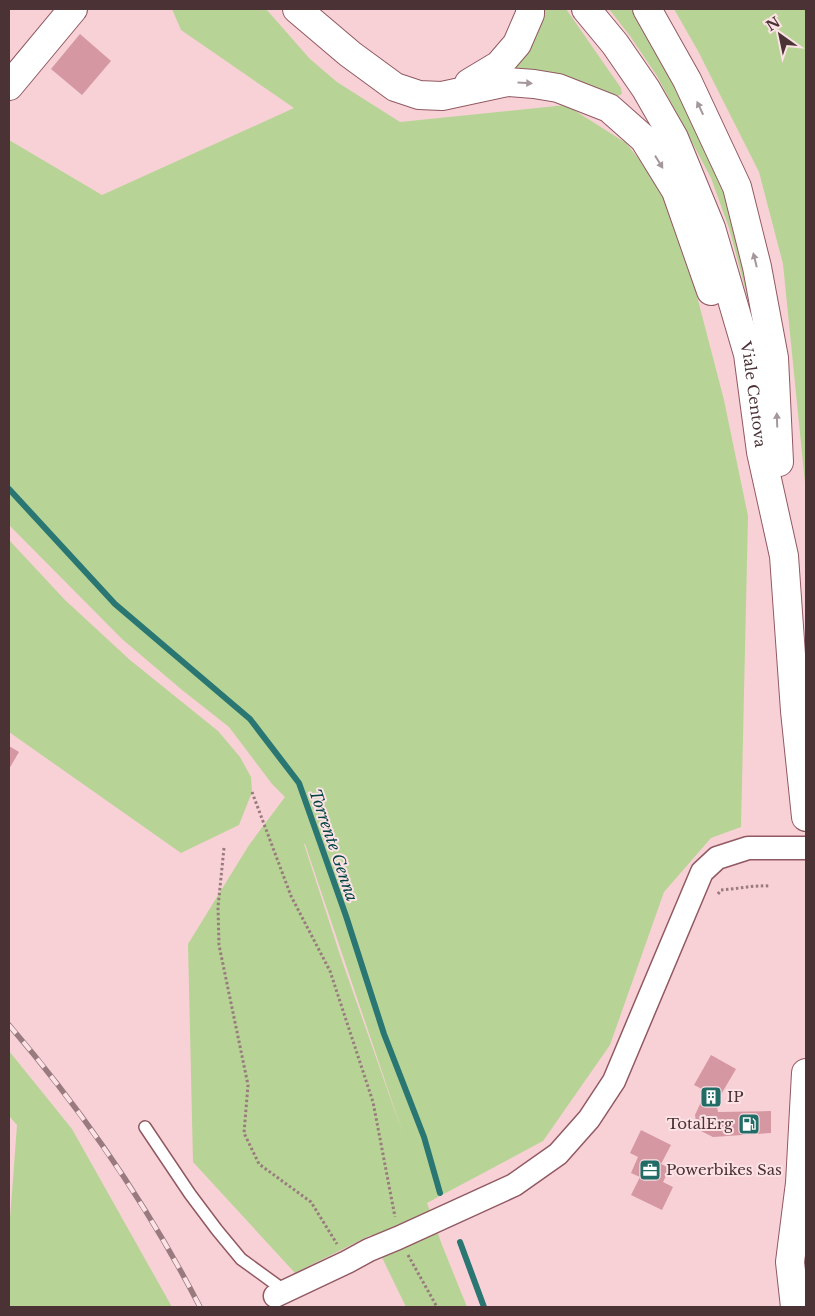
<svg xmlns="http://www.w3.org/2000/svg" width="815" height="1316" font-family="'Libre Baskerville',serif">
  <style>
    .green { fill: #b7d496; fill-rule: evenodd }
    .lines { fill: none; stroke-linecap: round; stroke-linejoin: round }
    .stream { stroke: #297672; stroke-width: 6 }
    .building { fill: #d597a1 }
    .lane-casing { stroke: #915962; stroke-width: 14 }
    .street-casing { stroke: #915962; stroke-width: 25 }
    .secondary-casing { stroke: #915962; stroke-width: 30 }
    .path { stroke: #997a7e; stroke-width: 3; stroke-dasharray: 2.5 2.5; stroke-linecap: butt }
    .lane { stroke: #fff; stroke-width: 11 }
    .street { stroke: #fff; stroke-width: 22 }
    .secondary { stroke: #fff; stroke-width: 28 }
    .rail-casing { stroke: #997a7e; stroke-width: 5.5 }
    .rail { stroke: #fce2e5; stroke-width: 4; stroke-dasharray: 11; stroke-linecap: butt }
    .oneway { fill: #a5989a }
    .labels { text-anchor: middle; stroke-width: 4; stroke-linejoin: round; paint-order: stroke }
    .street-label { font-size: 15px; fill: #4b3235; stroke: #fce2e5 }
    .poi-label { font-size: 15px; fill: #4b3235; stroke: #fce2e5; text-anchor: start }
    .water-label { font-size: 16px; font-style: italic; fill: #004541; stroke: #fce2e5 }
  </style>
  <rect width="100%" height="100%" fill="#f8d1d6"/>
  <g class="green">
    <path d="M172 9H266L310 59 337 82 400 122 566 105 626 143 661 187 692 277 724 400 748 516 741 827 711 838 664 892 610 1045 543 1141 427 1203 442 1245 467 1307H406L371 1235 295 1273 193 1162 188 944 249 845 285 797 272 784 229 727 182 690 122 639 9 525V140L102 195 294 108 181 30ZM304 844H305L404 1137 340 955Z"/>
    <polygon points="539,9 566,9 621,88 622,94 613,98 513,71 525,55"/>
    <polygon points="609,9 632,9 658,50 724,190 738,231 754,321 729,228 711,178 657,76 630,36"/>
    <polygon points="674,9 806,9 806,493 783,264 759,172 698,51"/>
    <polygon points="9,540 65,600 130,660 218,731 240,757 251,777 252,792 239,825 181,853 9,732"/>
    <polygon points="9,1051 72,1129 172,1307 9,1307 9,1232 17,1125 9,1116"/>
  </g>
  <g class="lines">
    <g class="stream">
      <polyline points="9,489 115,604 250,719 299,783 346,916 384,1034 424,1137 440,1193"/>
      <polyline points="460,1242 484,1307"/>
    </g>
  </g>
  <g class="building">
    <polygon points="80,34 111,61 82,95 51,69"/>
    <polygon points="9,746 19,752 9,769"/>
    <polygon points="711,1055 736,1069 716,1103 718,1112 771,1111 771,1133 713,1137 697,1129 695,1115 706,1091 694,1085"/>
    <polygon points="641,1130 671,1145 661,1164 670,1168 663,1182 673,1187 662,1210 631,1195 640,1177 631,1173 638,1157 630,1153"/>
  </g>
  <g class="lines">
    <g class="lane-casing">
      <polyline id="lane" points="145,1127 190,1194 217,1230 241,1259 285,1291"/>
    </g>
    <g class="street-casing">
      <polyline id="street" points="275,1296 347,1262 369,1250 398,1238 514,1185 558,1154 589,1119 614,1081 702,872 717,858 748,848 806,848"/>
    </g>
    <g class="secondary-casing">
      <g id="secondary">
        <polyline points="297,9 350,54 395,87 419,95 442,96 507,82 534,84 558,88 609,108 644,139 676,191 711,291"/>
        <path id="s1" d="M586 9 615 44 646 89 674 138 711 228 748 354 761 452 784 556 795 711 806 817"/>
        <polyline points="647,9 687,80 737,187 757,267 774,358 779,462"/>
        <polyline points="469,83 499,65 517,44 530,14 530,9"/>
        <polyline points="9,86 73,9"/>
        <polyline points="795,1307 790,1262 800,1183 806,1073"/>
      </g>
    </g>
    <g class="path">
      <polyline points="252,792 291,896 330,971 373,1102 395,1217"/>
      <polyline points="224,848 218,907 219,945 248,1085 244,1133 259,1164 311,1202 337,1244"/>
      <path d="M718 894 721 890C737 889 753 885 769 886"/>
      <polyline points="408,1255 437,1307"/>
    </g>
    <use href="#lane" class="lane"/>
    <use href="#street" class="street"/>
    <use href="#secondary" class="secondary"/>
    <g class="rail-casing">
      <path id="rail" d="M9 1025C82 1110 149 1208 200 1307"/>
    </g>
    <use href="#rail" class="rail"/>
  </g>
  <defs><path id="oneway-solid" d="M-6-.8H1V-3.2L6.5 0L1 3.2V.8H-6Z" transform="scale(1.25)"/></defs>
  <g class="oneway">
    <use href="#oneway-solid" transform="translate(525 83) rotate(3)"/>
    <use href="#oneway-solid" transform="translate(700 108) rotate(-115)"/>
    <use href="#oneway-solid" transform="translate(659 162) rotate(58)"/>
    <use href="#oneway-solid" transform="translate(755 260) rotate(-104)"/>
    <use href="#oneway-solid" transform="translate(777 420) rotate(-92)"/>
  </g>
  <defs>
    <g id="building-square" transform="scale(1.125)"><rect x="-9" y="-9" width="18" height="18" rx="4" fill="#216c67" stroke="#fce2e5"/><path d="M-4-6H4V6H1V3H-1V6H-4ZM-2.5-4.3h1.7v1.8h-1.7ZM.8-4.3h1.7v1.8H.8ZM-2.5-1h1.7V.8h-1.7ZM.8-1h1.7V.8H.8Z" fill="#fff"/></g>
    <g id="fuel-square" transform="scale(1.125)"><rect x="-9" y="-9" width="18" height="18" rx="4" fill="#216c67" stroke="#fce2e5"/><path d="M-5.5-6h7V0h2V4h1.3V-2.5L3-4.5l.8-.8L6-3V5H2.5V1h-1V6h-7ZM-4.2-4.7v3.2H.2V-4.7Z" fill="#fff"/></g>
    <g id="office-square" transform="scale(1.125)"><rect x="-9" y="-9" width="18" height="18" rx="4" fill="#216c67" stroke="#fce2e5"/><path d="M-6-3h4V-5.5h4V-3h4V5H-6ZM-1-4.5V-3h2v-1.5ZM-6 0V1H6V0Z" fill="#fff"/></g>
  </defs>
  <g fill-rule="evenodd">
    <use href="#building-square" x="711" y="1097"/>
    <use href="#fuel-square" x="749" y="1124"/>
    <use href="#office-square" x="650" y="1170"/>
  </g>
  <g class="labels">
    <g class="street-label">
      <text dy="5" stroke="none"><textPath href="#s1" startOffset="426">Viale Centova</textPath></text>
    </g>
    <g class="poi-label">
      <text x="727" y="1102">IP</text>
      <text x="733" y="1129" text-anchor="end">TotalErg</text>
      <text x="666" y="1175">Powerbikes Sas</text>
    </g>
    <g class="water-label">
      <text transform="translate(334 845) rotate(71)" y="6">Torrente Genna</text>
    </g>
  </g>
  <rect width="815" height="1316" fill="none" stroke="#4b3235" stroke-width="20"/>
  <g transform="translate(780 35) rotate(327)" stroke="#fce2e5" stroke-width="4" paint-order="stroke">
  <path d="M0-4L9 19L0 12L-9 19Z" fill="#4b3235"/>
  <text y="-8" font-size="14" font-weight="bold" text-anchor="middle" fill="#4b3235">N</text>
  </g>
</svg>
